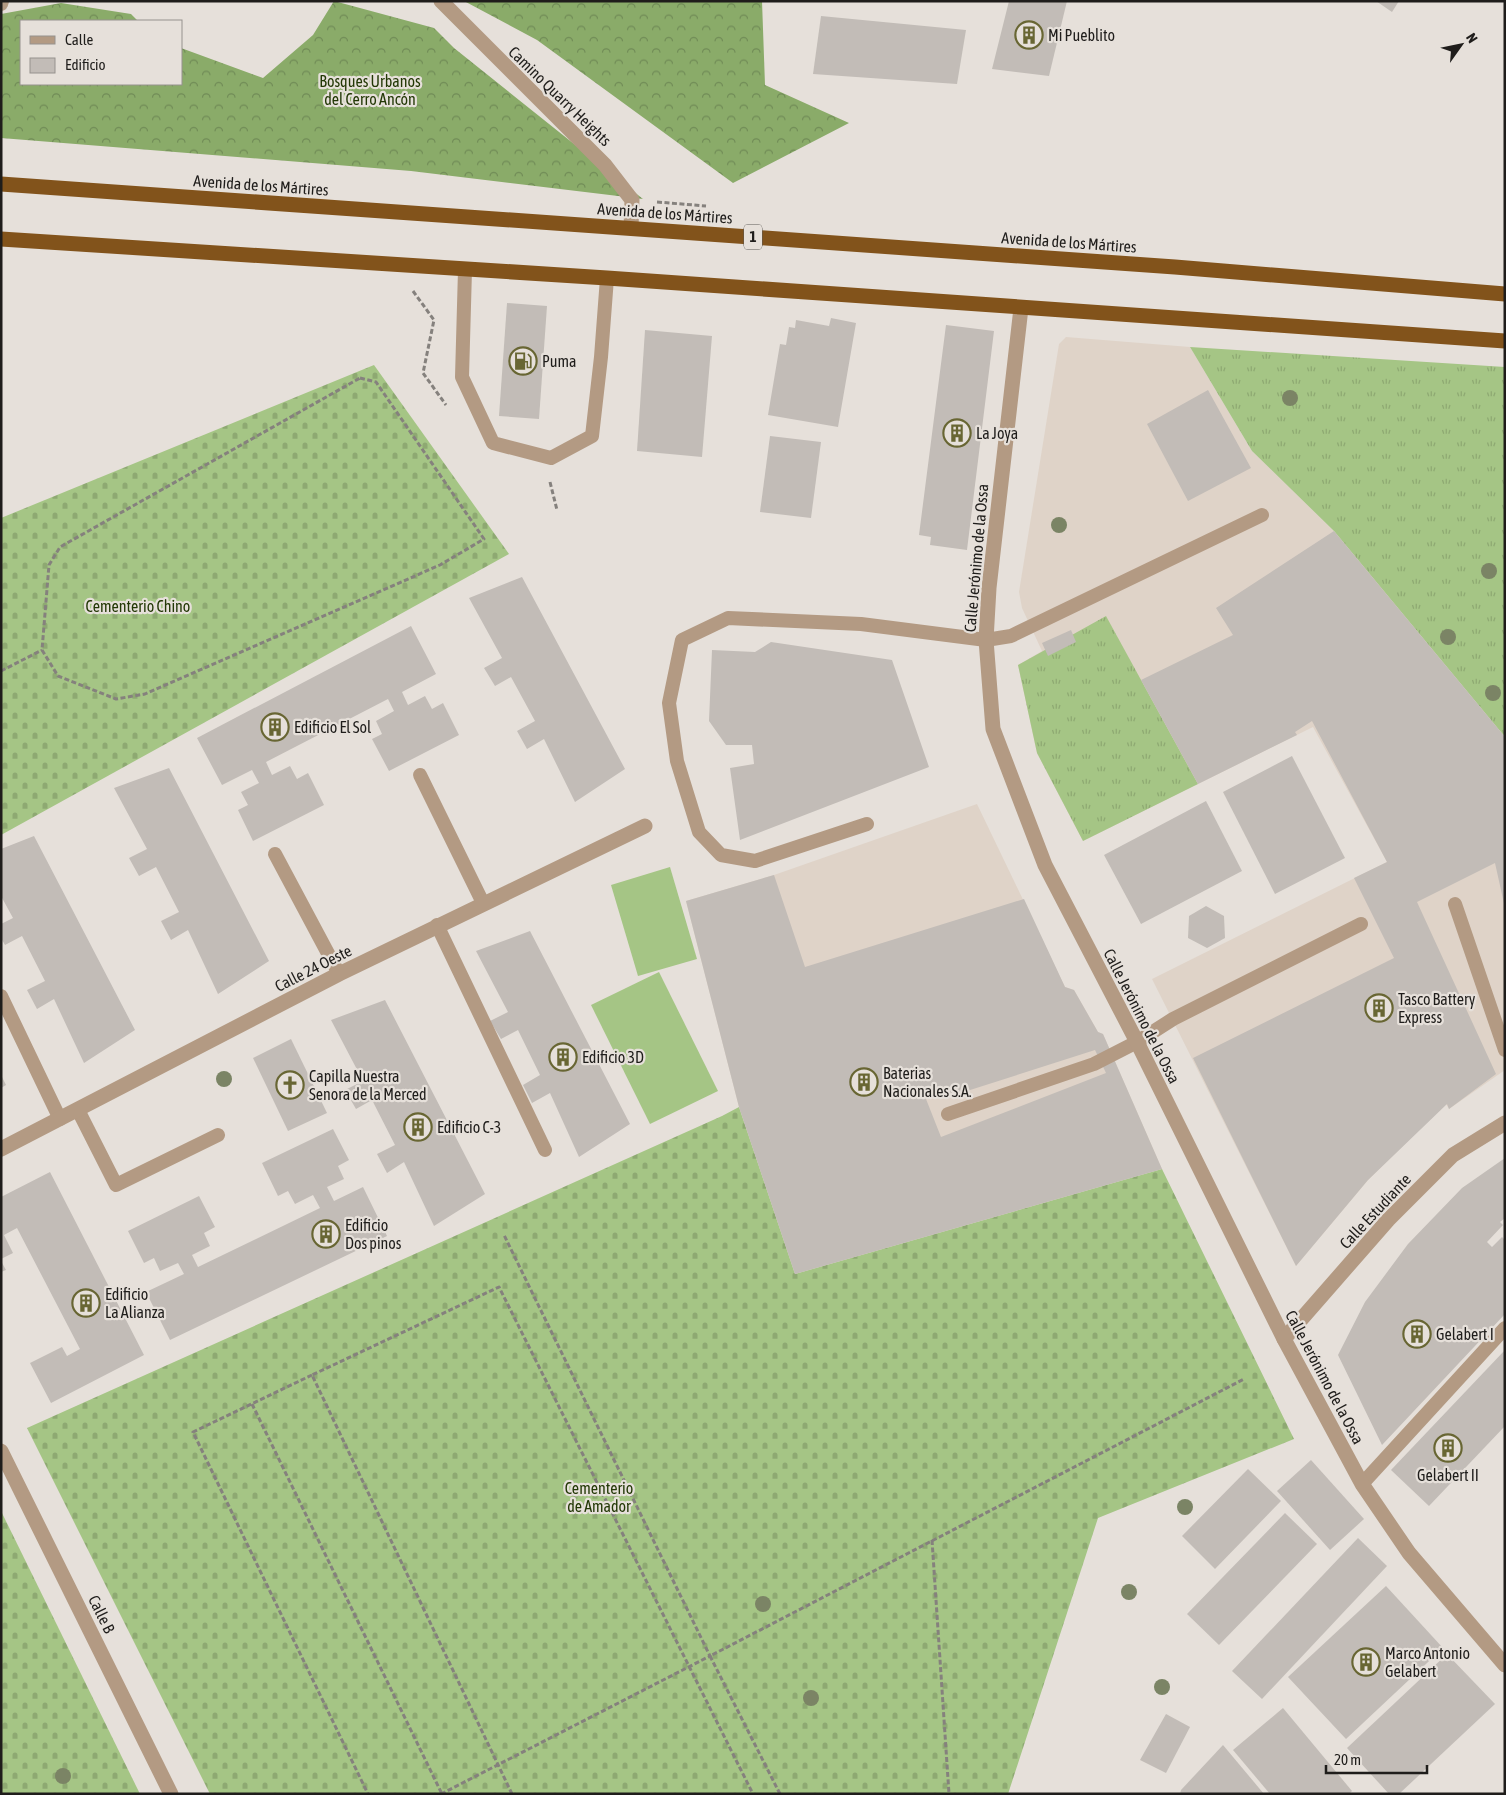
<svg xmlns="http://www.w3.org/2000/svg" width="1506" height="1795" font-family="'Asap Condensed',sans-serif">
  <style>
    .built { fill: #dfd3c8 }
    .grass { fill: url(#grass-tufts) }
    .forest { fill: url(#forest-crowns) }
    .cemetery { fill: url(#cemetery-stones) }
    .pitch { fill: #a5c585 }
    .building { fill: #c2bcb7; fill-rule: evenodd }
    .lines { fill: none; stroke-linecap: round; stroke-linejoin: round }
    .path { stroke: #85817d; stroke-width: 3; stroke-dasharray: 5 2.5; stroke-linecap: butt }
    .service { stroke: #b39a83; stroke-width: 14 }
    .minor { stroke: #b39a83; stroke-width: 15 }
    .tertiary { stroke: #b39a83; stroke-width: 15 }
    .trunk { stroke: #82531b; stroke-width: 15 }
    .tree { fill: #7b8465 }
    .labels { text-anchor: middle; stroke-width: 4.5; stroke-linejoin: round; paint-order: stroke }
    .shield { fill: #e6e0da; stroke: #5b5854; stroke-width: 1 }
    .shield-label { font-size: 15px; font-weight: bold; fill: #1f1d1b }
    .poi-label { font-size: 16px; fill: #1f1d1b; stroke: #e6e0da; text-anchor: start }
    .park-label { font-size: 16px; fill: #233806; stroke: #e6e0da }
    .street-label { font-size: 16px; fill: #1f1d1b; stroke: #e6e0da }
  </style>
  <defs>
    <pattern id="grass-tufts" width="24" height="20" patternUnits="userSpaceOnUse" patternTransform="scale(1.25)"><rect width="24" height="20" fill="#a5c585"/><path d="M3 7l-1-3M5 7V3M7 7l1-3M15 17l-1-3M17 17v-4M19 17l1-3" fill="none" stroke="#8ea972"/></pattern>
    <pattern id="forest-crowns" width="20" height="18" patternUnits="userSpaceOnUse" patternTransform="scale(1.25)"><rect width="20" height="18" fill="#8aab69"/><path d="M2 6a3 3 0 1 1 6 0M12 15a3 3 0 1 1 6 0" fill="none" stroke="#708b56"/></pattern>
    <pattern id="cemetery-stones" width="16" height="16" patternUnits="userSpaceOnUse" patternTransform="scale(1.25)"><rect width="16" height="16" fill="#a5c585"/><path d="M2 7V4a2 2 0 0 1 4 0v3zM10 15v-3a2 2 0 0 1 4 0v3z" fill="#8ea972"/></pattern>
  </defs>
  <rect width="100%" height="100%" fill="#e6e0da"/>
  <g class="built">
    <polygon points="1066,337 1190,347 1252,451 1334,531 1505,737 1505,1070 1449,1109 1446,1104 1368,1180 1296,1266 1152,979 1387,862 1313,727 1083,841 1037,753 1018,665 1042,651 1022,608 1019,592 1059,344"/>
    <polygon points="977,804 1065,987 1074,990 1098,1032 1103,1034 1162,1169 795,1274 739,1107 686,901 774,875"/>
  </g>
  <g class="grass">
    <polygon points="1190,347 1505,367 1505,737 1334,531 1252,451"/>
    <polygon points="1106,616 1198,784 1083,841 1037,753 1018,665"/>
  </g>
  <g class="forest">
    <polygon points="334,1 434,28 454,48 643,199 411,171 1,138 1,14 61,3 131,14 138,21 21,21 21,84 181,84 181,48 263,78 313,35"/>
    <polygon points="464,1 762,1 765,85 849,123 733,183 537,40"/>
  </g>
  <g class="cemetery">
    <polygon points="374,365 509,554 1,835 1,518"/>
    <polygon points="739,1107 795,1274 1162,1169 1294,1439 1098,1518 1008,1794 210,1794 27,1428 722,1116"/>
    <polygon points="1,1511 140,1794 1,1794"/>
  </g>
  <g class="pitch">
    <polygon points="670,867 697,959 638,976 611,885"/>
    <polygon points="659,972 718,1091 650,1124 591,1005"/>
  </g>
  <g class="building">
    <polygon points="1009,1 1067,1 1049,76 992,69"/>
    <polygon points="1376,1 1399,1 1392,12"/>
    <polygon points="821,16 966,30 957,84 813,74"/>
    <polygon points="507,303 547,306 539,419 499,416"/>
    <polygon points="831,318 856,323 838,427 768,415 780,344 786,345 789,327 795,328 796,320 829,326"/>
    <polygon points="946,325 994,331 967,550 930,545 931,537 919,535"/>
    <polygon points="645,330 712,336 702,457 637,451"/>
    <polygon points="1208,390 1251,468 1188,501 1147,424"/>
    <polygon points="770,436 821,442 811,518 760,512"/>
    <polygon points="1334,531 1505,737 1505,908 1495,863 1417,902 1496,1074 1449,1109 1447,1104 1368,1180 1296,1266 1193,1058 1394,958 1354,878 1387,862 1312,721 1295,732 1297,735 1198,784 1141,680 1233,635 1216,608"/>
    <polygon points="522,577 625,769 575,802 544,739 527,749 517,731 535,721 511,677 495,686 484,668 502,658 469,598"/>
    <polygon points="411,626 436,674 402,692 408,705 425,696 432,709 443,703 459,735 389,771 372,739 382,734 376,721 394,711 388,699 266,762 272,775 290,766 297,779 308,773 324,805 253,841 238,810 248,805 241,792 259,783 252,770 222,785 197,738"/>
    <polygon points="1071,630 1076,642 1048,656 1042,643"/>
    <polygon points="771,642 892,660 929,767 740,840 730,768 754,764 752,745 726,745 709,721 712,650 755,652"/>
    <polygon points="1292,756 1345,858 1275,894 1223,792"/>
    <polygon points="169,768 269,961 218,994 188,930 171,940 161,921 179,912 156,867 139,876 129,858 147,849 114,788"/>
    <polygon points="1206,801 1242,871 1141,924 1104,855"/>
    <polygon points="34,836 135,1030 84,1063 54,999 37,1009 27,990 45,981 22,936 5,945 1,938 1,924 13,918 1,896 1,849"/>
    <path d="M774 875 805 967 1024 899 1065 987 1074 990 1098 1032 1103 1034 1162 1169 795 1274 739 1107 686 901ZM1095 1050 1106 1073 941 1137 926 1099 943 1091 945 1098Z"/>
    <polygon points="1206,906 1224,916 1225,938 1207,948 1188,938 1189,916"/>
    <polygon points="530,931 630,1124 579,1157 550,1093 532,1103 523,1085 540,1075 518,1030 501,1039 490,1021 508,1012 476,951"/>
    <polygon points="385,1000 485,1194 434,1226 404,1162 387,1173 377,1154 395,1145 372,1100 356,1109 345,1090 363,1081 331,1020"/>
    <polygon points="291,1039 327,1113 288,1131 253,1058"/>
    <polygon points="1,1075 6,1085 1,1088"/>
    <polygon points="333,1129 349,1160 338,1166 344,1179 327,1187 334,1201 363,1187 387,1236 170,1340 146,1292 184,1274 178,1263 160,1271 154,1258 144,1263 128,1231 199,1196 215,1227 204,1233 210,1246 192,1255 198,1267 320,1208 313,1195 295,1204 288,1191 278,1196 262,1163"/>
    <polygon points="1505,1158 1505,1218 1500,1222 1503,1225 1487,1242 1492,1247 1502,1237 1505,1240 1505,1314 1382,1445 1338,1355 1365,1302 1408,1244 1462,1188"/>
    <polygon points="50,1172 144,1355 51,1403 30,1363 62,1347 67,1356 80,1349 17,1228 4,1235 13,1253 1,1259 1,1197"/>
    <polygon points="1,1261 6,1270 1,1272"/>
    <polygon points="1505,1350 1505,1426 1429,1506 1391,1470"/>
    <polygon points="1311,1460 1364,1519 1330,1550 1277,1491"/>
    <polygon points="1248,1469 1281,1501 1215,1569 1182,1536"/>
    <polygon points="1285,1513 1317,1544 1219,1645 1187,1614"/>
    <polygon points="1358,1538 1387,1566 1262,1699 1232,1671"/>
    <polygon points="1386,1586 1443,1648 1346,1739 1288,1677"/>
    <polygon points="1447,1654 1495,1704 1399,1794 1389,1794 1347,1748"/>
    <polygon points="1283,1708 1352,1791 1349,1794 1270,1794 1233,1750"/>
    <polygon points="1166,1714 1190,1727 1166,1773 1140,1760"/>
    <polygon points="1223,1745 1264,1794 1180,1794 1181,1790"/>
  </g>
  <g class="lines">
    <g class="path">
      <polyline points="657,202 706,206"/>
      <polyline points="413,291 434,320 423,373 446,405"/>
      <polygon points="360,378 376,382 484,539 440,565 145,694 116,699 58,676 42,650 49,565 60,547"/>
      <polyline points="550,482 557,510"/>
      <polyline points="1,671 42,650"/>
      <polyline points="312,1375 193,1432 368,1794"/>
      <polyline points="252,1404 442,1794"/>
      <polyline points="932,1540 949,1794"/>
      <polyline points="441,1794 710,1656 504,1235"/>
      <polyline points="512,1794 312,1375 499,1287 753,1794"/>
      <polyline points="780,1794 710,1656 1244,1379"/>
    </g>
    <g class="service">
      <polyline points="1,4 2,1"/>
      <polyline points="465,270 462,377 493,443 551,458 592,436 601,357 607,278"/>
      <polyline points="420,775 483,903"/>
      <polyline points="867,824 755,861 721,855 699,832 677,761 669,703 682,640 728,618 861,624 986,640 1011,636 1262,515"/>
      <polyline points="275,854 339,974"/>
      <polyline points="1455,904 1505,1050"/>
      <polyline points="437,925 545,1150"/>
      <polyline points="1,996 60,1119"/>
      <polyline points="78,1110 116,1185 218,1135"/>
      <polyline points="948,1114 1094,1064 1137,1042 1173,1019 1361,924"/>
      <polyline points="1362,1484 1505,1328"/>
    </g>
    <g class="minor">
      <polyline points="441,1 605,165 632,200 631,228"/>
      <polyline points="1021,308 989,588 986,640 993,729 1045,865 1137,1042 1284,1339 1362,1484 1409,1553 1505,1665"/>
      <polyline points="1,1149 339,974 645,826"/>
      <polyline points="1284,1339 1388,1220 1453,1155 1505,1123"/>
    </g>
    <polyline class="tertiary" points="1,1451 171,1794"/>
    <g class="trunk">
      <polyline points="1,184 1175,267 1505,294"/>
      <polyline points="1,239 607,278 1505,341"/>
    </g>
  </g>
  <g class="tree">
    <circle cx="1290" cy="398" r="8"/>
    <circle cx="1059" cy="525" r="8"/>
    <circle cx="1489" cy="571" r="8"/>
    <circle cx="1448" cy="637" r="8"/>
    <circle cx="1493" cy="693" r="8"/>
    <circle cx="224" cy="1079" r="8"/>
    <circle cx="1185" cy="1507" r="8"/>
    <circle cx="1129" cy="1592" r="8"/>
    <circle cx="763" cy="1604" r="8"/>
    <circle cx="1162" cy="1687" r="8"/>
    <circle cx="811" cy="1698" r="8"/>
    <circle cx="63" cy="1776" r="8"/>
  </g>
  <defs>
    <g id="building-ring" transform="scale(1.4375)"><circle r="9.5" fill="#e6e0da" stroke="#686633" stroke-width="1.5"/><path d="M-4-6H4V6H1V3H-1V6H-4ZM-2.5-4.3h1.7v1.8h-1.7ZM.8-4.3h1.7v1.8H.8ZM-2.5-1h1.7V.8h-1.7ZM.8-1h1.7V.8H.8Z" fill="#686633"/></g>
    <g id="fuel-ring" transform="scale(1.4375)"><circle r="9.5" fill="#e6e0da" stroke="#686633" stroke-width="1.5"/><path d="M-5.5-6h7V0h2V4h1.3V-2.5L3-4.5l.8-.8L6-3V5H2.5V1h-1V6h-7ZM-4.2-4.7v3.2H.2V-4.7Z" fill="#686633"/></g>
    <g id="church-ring" transform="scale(1.4375)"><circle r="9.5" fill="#e6e0da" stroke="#686633" stroke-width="1.5"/><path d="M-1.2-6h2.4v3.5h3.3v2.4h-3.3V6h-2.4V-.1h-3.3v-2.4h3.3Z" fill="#686633"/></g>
  </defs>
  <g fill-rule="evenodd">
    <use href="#building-ring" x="1029" y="35"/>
    <use href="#fuel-ring" x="523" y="361"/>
    <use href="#building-ring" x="957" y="433"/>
    <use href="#building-ring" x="275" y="727"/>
    <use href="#building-ring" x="1379" y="1008"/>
    <use href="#building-ring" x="563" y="1057"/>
    <use href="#building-ring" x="864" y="1082"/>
    <use href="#church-ring" x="290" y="1085"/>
    <use href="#building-ring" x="418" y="1127"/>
    <use href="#building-ring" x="326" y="1234"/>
    <use href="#building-ring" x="86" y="1303"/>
    <use href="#building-ring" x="1417" y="1334"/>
    <use href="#building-ring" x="1448" y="1448"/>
    <use href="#building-ring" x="1366" y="1662"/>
  </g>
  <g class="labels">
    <rect class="shield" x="744" y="224.5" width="18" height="25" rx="4"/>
    <g class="shield-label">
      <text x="753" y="242">1</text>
    </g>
    <g class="poi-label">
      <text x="1048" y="41">Mi Pueblito</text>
      <text x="542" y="367">Puma</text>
      <text x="976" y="439">La Joya</text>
      <text x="294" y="733">Edificio El Sol</text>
      <text x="1398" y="1005">Tasco Battery<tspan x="1398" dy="18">Express</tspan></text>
      <text x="582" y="1063">Edificio 3D</text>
      <text x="883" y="1079">Baterias<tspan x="883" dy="18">Nacionales S.A.</tspan></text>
      <text x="309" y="1082">Capilla Nuestra<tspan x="309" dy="18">Senora de la Merced</tspan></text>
      <text x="437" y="1133">Edificio C-3</text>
      <text x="345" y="1231">Edificio<tspan x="345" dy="18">Dos pinos</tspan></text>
      <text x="105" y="1300">Edificio<tspan x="105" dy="18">La Alianza</tspan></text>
      <text x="1436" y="1340">Gelabert I</text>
      <text x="1448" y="1481" text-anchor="middle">Gelabert II</text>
      <text x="1385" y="1659">Marco Antonio<tspan x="1385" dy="18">Gelabert</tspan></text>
    </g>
    <g class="park-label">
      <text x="370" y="87">Bosques Urbanos<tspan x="370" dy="18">del Cerro Ancón</tspan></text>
      <text x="138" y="612">Cementerio Chino</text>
      <text x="599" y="1494">Cementerio<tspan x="599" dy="18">de Amador</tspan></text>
    </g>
    <g class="street-label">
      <text transform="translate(560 96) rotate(44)" y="6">Camino Quarry Heights</text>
      <text transform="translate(261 185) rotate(4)" y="6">Avenida de los Mártires</text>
      <text transform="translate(665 213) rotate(4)" y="6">Avenida de los Mártires</text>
      <text transform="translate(1069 242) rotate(4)" y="6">Avenida de los Mártires</text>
      <text transform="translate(976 558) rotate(-85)" y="6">Calle Jerónimo de la Ossa</text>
      <text transform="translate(313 968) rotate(-27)" y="6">Calle 24 Oeste</text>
      <text transform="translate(1142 1016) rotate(63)" y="6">Calle Jerónimo de la Ossa</text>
      <text transform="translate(1375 1211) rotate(-47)" y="6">Calle Estudiante</text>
      <text transform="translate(1325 1377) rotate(62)" y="6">Calle Jerónimo de la Ossa</text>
      <text transform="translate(102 1614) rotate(64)" y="6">Calle B</text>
    </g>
  </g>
  <rect width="1506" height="1795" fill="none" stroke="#1f1d1b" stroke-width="5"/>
  <rect x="20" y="20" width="162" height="65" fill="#e6e0da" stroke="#96928e"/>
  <rect x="30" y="36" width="25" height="8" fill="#b39a83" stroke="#96928e"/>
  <text x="65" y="45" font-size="15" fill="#1f1d1b">Calle</text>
  <rect x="30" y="58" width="25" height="15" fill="#c2bcb7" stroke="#96928e"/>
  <text x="65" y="70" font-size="15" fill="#1f1d1b">Edificio</text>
  <g transform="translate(1461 45) rotate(57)" stroke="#e6e0da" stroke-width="4" paint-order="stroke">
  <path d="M0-4L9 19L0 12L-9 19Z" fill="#1f1d1b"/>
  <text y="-8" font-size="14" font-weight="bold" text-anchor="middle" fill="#1f1d1b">N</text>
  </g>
  <path d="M1326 1765v8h101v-8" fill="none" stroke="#1f1d1b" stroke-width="2.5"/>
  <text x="1334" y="1765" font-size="15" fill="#1f1d1b" stroke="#e6e0da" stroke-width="4" paint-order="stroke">20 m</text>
</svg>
